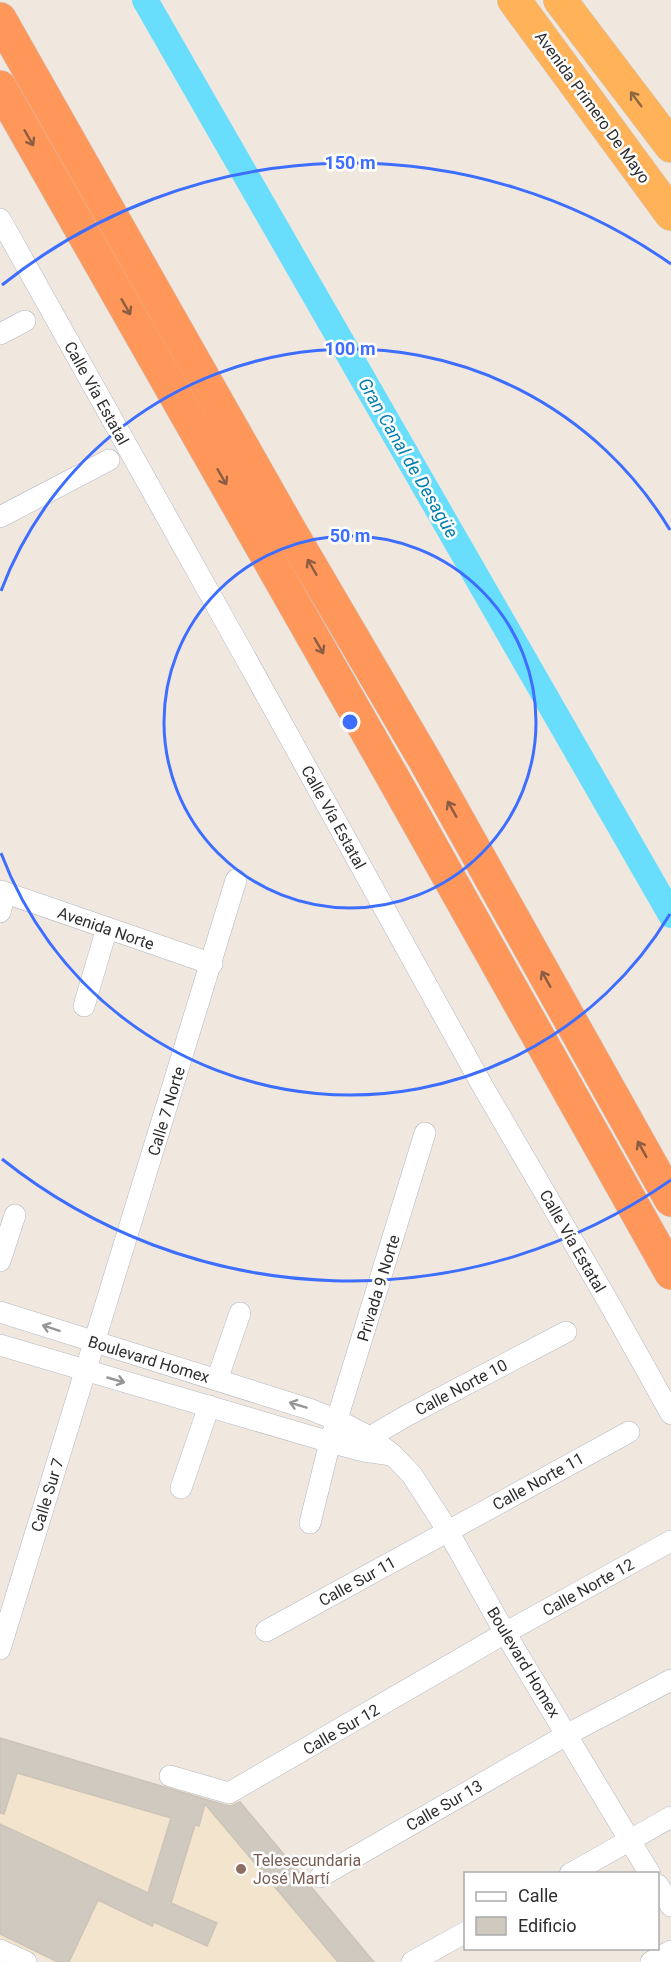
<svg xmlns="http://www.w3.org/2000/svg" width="671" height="1962" font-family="Roboto,sans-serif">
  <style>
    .education { fill: #f3e4cd }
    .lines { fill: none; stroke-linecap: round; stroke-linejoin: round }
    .canal { stroke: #68defc; stroke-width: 26 }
    .building { fill: #cfc9c0; stroke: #ccc4b8; stroke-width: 1.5 }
    .minor-casing { stroke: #b3b7c2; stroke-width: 22 }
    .trunk-casing { stroke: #c9c9c9; stroke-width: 34 }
    .motorway-casing { stroke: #c9c9c9; stroke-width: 34 }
    .minor { stroke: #fff; stroke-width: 21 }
    .trunk { stroke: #ffb258; stroke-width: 33 }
    .motorway { stroke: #ff975b; stroke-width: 33 }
    .oneway { stroke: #8c6941 }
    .oneway2 { stroke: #8c5d42 }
    .oneway3 { stroke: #969696 }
    .ring { fill: none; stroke: #3d6eff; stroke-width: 3 }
    .education-dot { fill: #8d6e63; stroke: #fff; stroke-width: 2 }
    .labels { text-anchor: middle; stroke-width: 5; stroke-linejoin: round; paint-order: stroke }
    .street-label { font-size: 16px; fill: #2e2e2e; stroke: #fff }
    .education-label { font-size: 16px; fill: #785e54; stroke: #fff; text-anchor: start }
    .water-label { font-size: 18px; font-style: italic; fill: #007eaf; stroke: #fff }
    .centre { fill: #3d6eff; stroke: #fff; stroke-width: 3 }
    .ring-label { font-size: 18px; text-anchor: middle; font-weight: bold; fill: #3d6eff; stroke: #fff; stroke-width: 5; stroke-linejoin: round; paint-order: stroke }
  </style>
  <rect width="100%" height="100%" fill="#f0e8df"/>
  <polygon class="education" points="0,1738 228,1806 237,1799 374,1962 51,1962 0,1938"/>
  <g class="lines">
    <polyline class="canal" points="145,0 671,915"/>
  </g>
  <polygon class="building" points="0,1738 225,1805 231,1806 240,1802 374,1962 338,1962 205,1804 199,1826 195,1825 171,1903 217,1923 207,1946 154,1922 152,1926 98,1900 69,1962 58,1962 0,1934 0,1824 148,1893 171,1818 17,1773 4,1814 0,1813"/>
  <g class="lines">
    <g class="minor-casing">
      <g id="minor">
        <polyline points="0,219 244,655 482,1085 609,1303 671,1414"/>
        <polyline points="0,334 25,321"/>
        <polyline points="0,517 109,460"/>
        <polyline points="0,891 212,964"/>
        <polyline points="0,912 5,893"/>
        <polyline points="84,1006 107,928"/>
        <polyline points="0,1261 15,1215"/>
        <polyline points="0,1312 309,1409 337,1420 370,1437 393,1455 412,1475 448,1531 505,1633 650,1874"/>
        <polyline points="0,1345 330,1442 364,1451 392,1455"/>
        <polyline points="217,1380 240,1313"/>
        <polyline points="365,1448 370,1437 406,1416 566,1332"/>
        <polyline points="181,1488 209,1406"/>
        <polyline points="310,1523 330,1442 425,1133"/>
        <polyline points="266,1631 629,1432"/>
        <polyline points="0,1649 236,880"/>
        <polyline points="170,1776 229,1793 505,1633 671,1541"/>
        <polyline points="570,1874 671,1817"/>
        <polyline points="320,1877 568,1734 671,1680"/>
        <polyline points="658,1885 671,1906"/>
        <polyline points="0,1950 26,1962"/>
        <polyline points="412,1962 466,1932"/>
        <polyline points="651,1962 671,1951"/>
      </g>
    </g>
    <g class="trunk-casing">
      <g id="trunk">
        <polyline points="514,0 671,214"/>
        <polyline points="560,0 671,146"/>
      </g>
    </g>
    <g class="motorway-casing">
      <g id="motorway">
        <polyline points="0,19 292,534 424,759 671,1200"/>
        <polyline points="0,87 392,776 671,1273"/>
      </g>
    </g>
    <use href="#minor" class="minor"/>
    <use href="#trunk" class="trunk"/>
    <use href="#motorway" class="motorway"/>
  </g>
  <defs><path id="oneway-shaft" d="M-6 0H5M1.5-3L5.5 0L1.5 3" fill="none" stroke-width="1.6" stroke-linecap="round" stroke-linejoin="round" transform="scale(1.5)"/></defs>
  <use class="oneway" href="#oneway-shaft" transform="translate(636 99) rotate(-127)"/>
  <g class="oneway2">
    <use href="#oneway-shaft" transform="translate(29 138) rotate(60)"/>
    <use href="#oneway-shaft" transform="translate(126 307) rotate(60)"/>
    <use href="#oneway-shaft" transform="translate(222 477) rotate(60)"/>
    <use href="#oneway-shaft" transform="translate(312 567) rotate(-120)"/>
    <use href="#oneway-shaft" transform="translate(319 646) rotate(60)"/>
    <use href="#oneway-shaft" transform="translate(452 809) rotate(-119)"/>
    <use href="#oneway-shaft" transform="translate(546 979) rotate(-119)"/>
    <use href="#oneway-shaft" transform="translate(642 1149) rotate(-119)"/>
  </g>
  <g class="oneway3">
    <use href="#oneway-shaft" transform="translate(51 1328) rotate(-162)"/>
    <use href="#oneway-shaft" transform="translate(116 1380) rotate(16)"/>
    <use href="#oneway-shaft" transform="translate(298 1405) rotate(-163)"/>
  </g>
  <g class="ring">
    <circle cx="350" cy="722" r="186"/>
    <path d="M670 914A373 373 0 0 1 1 853M1 591A373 373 0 0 1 670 530"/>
    <path d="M671 1180A559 559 0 0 1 2 1159M2 285A559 559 0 0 1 671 264"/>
  </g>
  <circle class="education-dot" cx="241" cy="1869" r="6"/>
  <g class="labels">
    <g class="street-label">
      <text transform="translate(593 107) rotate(54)" y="6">Avenida Primero De Mayo</text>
      <text transform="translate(97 393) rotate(61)" y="6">Calle Vía Estatal</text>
      <text transform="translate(334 817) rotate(61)" y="6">Calle Vía Estatal</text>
      <text transform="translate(106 928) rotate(19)" y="6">Avenida Norte</text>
      <text transform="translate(166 1111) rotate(-73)" y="6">Calle 7 Norte</text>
      <text transform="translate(573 1241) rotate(60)" y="6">Calle Vía Estatal</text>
      <text transform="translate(378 1288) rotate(-73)" y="6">Privada 9 Norte</text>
      <text transform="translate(149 1359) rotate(17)" y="6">Boulevard Homex</text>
      <text transform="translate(461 1387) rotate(-28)" y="6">Calle Norte 10</text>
      <text transform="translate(538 1481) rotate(-29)" y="6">Calle Norte 11</text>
      <text transform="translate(47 1495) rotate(-73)" y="6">Calle Sur 7</text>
      <text transform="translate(357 1581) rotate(-29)" y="6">Calle Sur 11</text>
      <text transform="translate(588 1587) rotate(-29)" y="6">Calle Norte 12</text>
      <text transform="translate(524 1662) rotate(59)" y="6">Boulevard Homex</text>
      <text transform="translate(341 1729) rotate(-30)" y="6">Calle Sur 12</text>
      <text transform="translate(444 1805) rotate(-30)" y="6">Calle Sur 13</text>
    </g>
    <g class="education-label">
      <text x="253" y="1866">Telesecundaria<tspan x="253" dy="18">José Martí</tspan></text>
    </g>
    <g class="water-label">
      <text transform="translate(408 458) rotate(60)" y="6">Gran Canal de Desagüe</text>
    </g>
  </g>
  <circle cx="350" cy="722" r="9" class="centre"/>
  <g class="ring-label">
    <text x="350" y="169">150 m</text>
    <text x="350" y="355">100 m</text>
    <text x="350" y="542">50 m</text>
  </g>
  <rect x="464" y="1872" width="195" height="78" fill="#ffffff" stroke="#ababab" stroke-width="1.5"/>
  <rect x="476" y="1892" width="30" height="9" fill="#ffffff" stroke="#ababab" stroke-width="1.5"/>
  <text x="518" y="1902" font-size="18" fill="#2e2e2e">Calle</text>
  <rect x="476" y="1917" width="30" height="18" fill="#cfc9c0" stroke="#ababab" stroke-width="1.5"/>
  <text x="518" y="1932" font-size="18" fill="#2e2e2e">Edificio</text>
</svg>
